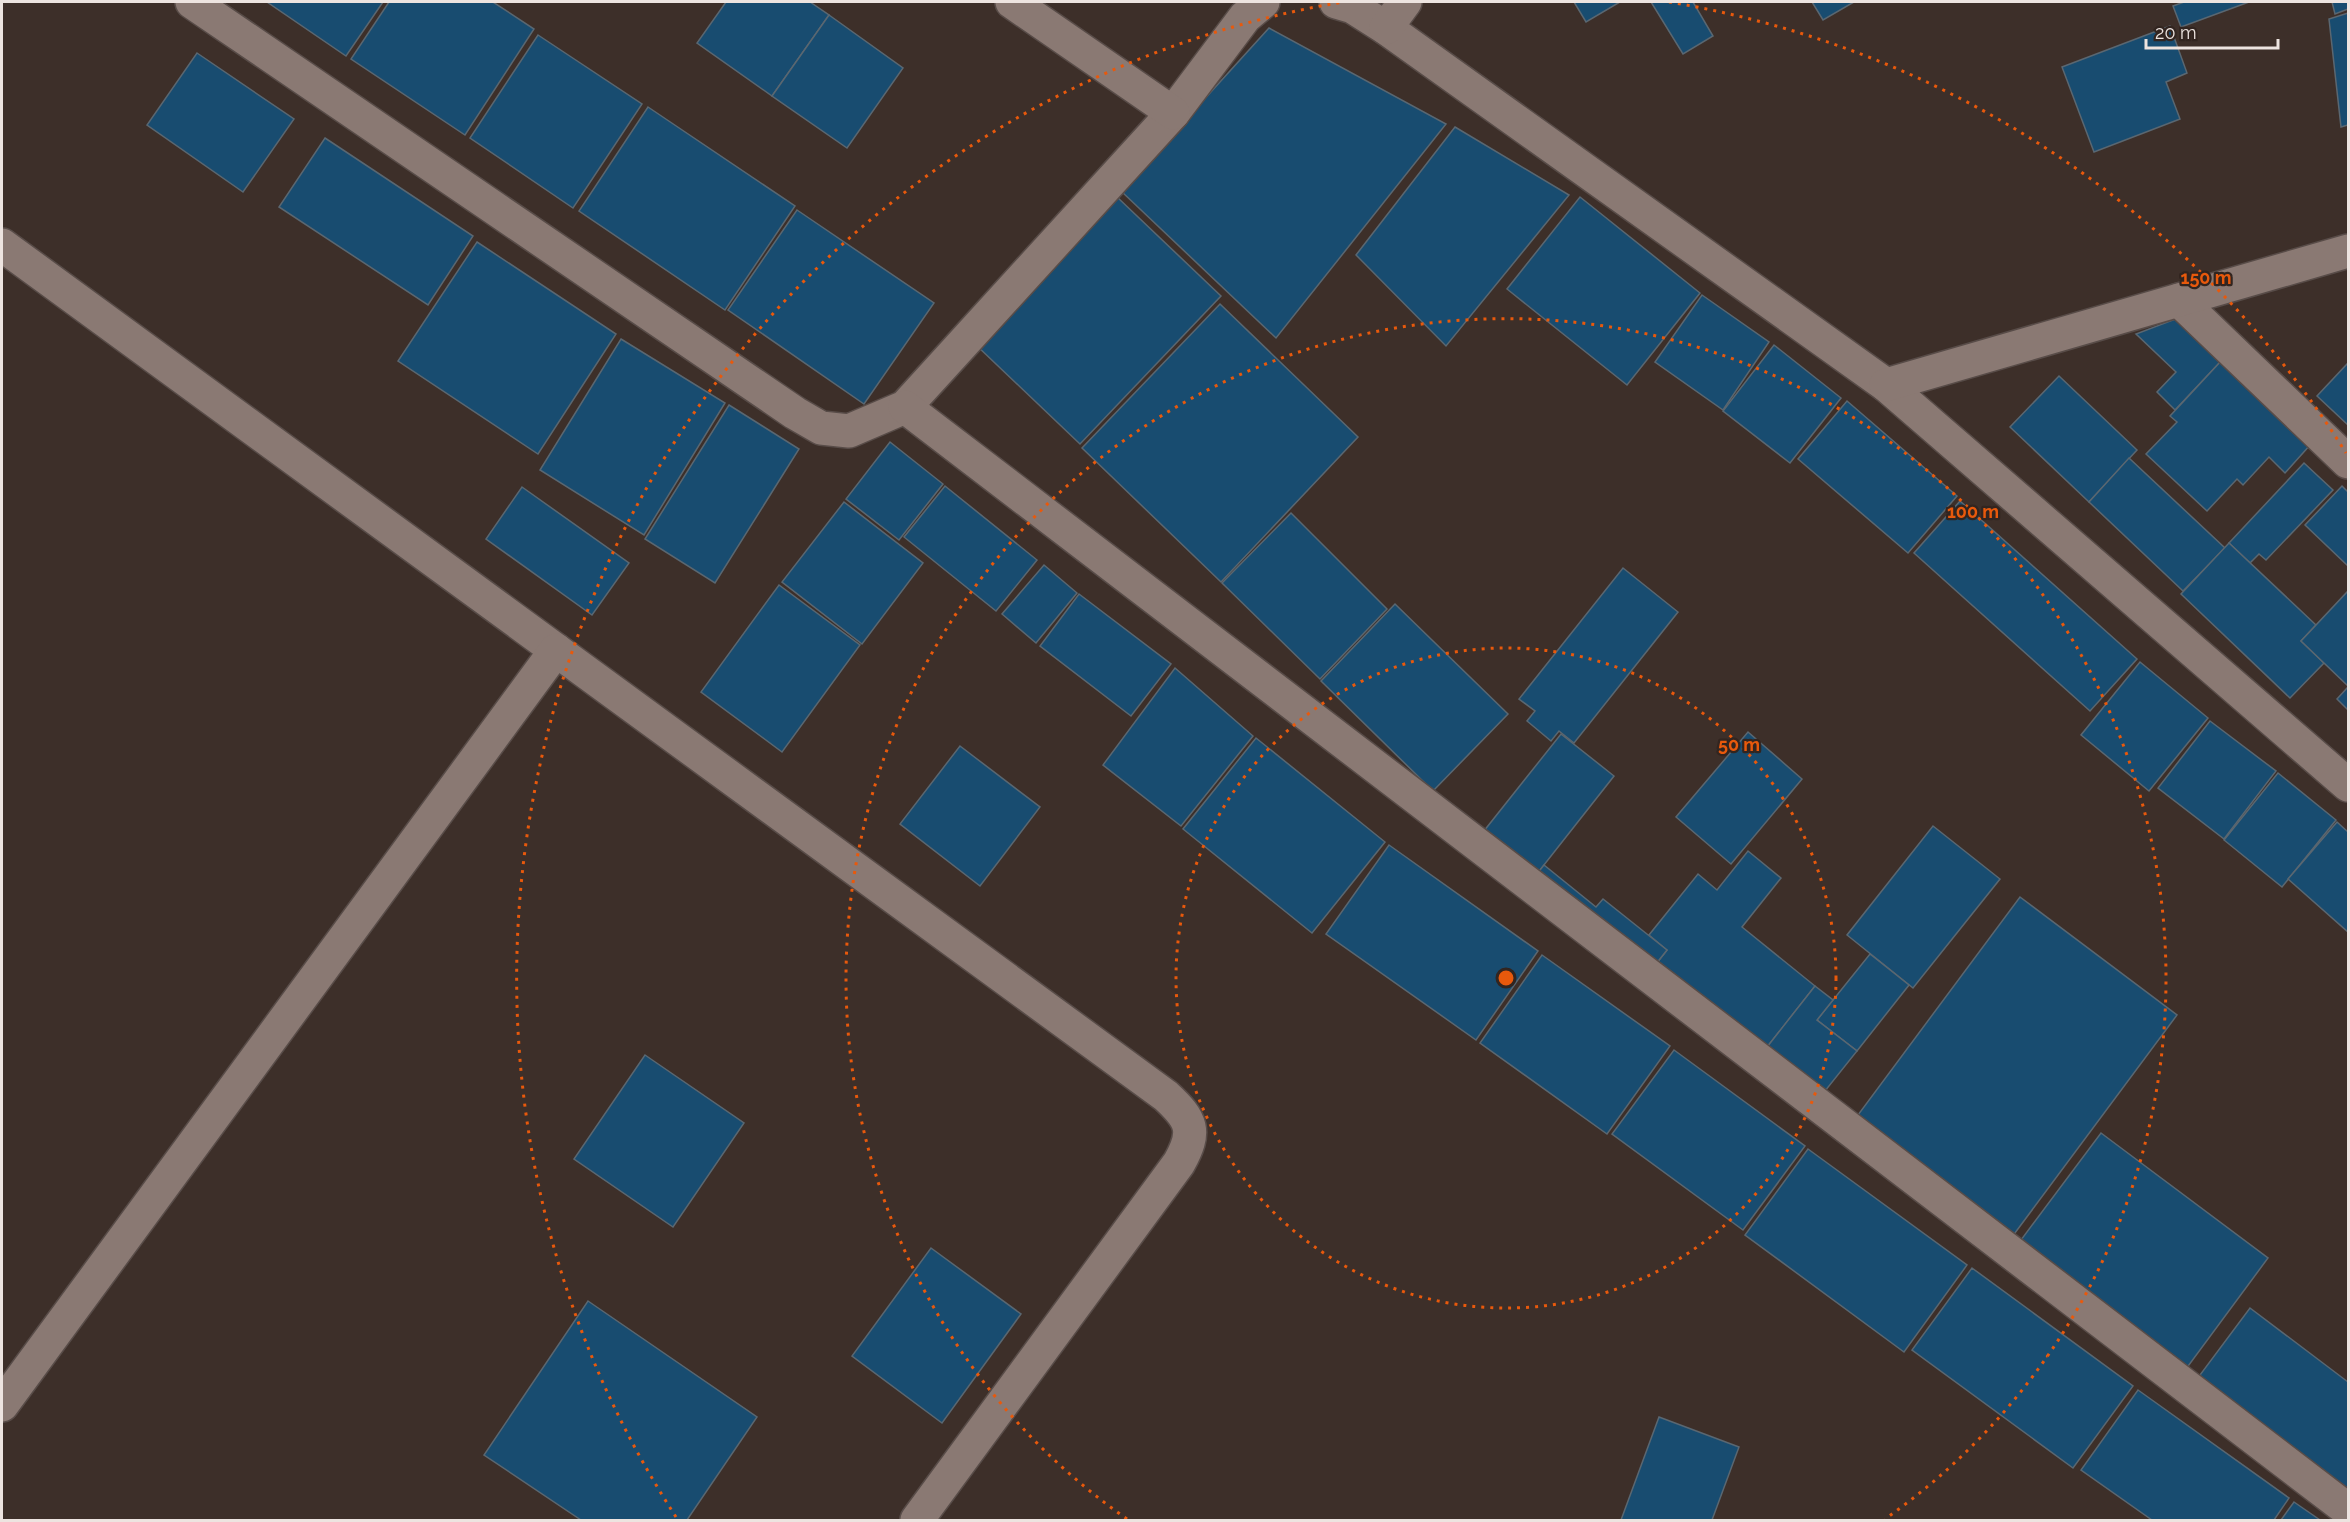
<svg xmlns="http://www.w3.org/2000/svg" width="2350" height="1522" font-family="Raleway,sans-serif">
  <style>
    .building { fill: #184c70; stroke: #5a6771; stroke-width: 1.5 }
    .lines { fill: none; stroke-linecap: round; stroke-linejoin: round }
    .minor-casing { stroke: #584c48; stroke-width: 36 }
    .minor { stroke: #8a7973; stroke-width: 33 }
    .ring { fill: none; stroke: #e8590c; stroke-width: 3; stroke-dasharray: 3 6 }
    .centre { fill: #e8590c; stroke: #322520; stroke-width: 3 }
    .ring-label { font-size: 18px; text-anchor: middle; font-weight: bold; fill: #e8590c; stroke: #322520; stroke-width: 4.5; stroke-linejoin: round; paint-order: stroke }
  </style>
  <rect width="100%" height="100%" fill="#3d2f29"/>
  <g class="building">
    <polygon points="267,2 383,2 346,56"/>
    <polygon points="389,2 493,2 534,29 465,135 351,59"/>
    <polygon points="726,2 810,2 829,15 772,96 697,43"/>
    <polygon points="1574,2 1620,2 1586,22"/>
    <polygon points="1651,2 1693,2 1713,36 1683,54"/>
    <polygon points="1812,2 1854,2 1823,20"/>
    <polygon points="2184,2 2249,2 2181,27 2173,6"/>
    <polygon points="2332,2 2348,2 2348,9 2335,14"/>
    <polygon points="2348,13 2348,125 2341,127 2329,19"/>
    <polygon points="829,15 903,68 847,148 772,96"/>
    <polygon points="2170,26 2187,73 2166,82 2180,119 2094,152 2062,67"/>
    <polygon points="1269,28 1446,124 1276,338 1121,191"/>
    <polygon points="538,35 642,104 573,208 470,138"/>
    <polygon points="197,53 294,119 243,192 147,125"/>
    <polygon points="648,107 795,206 725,310 579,211"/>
    <polygon points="1455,127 1569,195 1446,346 1356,255"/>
    <polygon points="325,138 473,236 428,305 279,207"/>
    <polygon points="1116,196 1221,296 1080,444 975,344"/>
    <polygon points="1580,197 1700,293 1627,385 1507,289"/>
    <polygon points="797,210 934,303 864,404 728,310"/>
    <polygon points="477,242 616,334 538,454 398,361"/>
    <polygon points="1702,295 1769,342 1723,410 1655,362"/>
    <polygon points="1220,304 1358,437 1221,582 1082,448"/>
    <polygon points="2178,318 2222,360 2175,410 2157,392 2176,372 2136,334"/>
    <polygon points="621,339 725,403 644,535 540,470"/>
    <polygon points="1774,345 1841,398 1790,463 1723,411"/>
    <polygon points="2222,360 2311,444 2285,473 2269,457 2243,485 2237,479 2207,511 2146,454 2177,422 2170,416"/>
    <polygon points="2348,363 2348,425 2317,396"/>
    <polygon points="2059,376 2137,450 2089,502 2010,427"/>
    <polygon points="1847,401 1957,496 1908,553 1798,459"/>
    <polygon points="729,405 799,449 715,583 645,539"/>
    <polygon points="890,442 943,484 899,540 846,499"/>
    <polygon points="2129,458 2225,548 2183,591 2089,502"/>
    <polygon points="2304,463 2333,490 2266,560 2259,554 2250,563 2229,543"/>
    <polygon points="945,486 1037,560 996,611 904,537"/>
    <polygon points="2342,486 2348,492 2348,566 2305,525"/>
    <polygon points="522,487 629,563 592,615 486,539"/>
    <polygon points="1960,501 2137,659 2090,711 1914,553"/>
    <polygon points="844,502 923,563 862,644 782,582"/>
    <polygon points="1291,513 1387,609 1320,679 1222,583"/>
    <polygon points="2229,543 2316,625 2301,641 2324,663 2290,698 2181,594"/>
    <polygon points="1044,565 1077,593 1036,643 1002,614"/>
    <polygon points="1623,568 1678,612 1574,743 1559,731 1551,741 1527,721 1535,711 1519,699"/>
    <polygon points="779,585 860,645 782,752 701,692"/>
    <polygon points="2348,591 2348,686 2301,641"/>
    <polygon points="1079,594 1171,664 1131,716 1040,646"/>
    <polygon points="1395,604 1508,714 1433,791 1321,681"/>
    <polygon points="2140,662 2208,718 2149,791 2081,735"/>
    <polygon points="1175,668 1253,736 1181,826 1103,765"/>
    <polygon points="2348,687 2348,710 2337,699"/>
    <polygon points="2210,721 2276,771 2224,839 2158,788"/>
    <polygon points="1748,732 1802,779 1731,864 1676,817"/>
    <polygon points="1561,734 1614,776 1529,884 1476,841"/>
    <polygon points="1256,738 1385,842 1312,933 1183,829"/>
    <polygon points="960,746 1040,807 980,886 900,824"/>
    <polygon points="2278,773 2336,820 2282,887 2224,840"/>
    <polygon points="2337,822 2348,832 2348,932 2288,879"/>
    <polygon points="1933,826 2000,879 1913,988 1847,935"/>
    <polygon points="1389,845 1538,951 1476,1040 1326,934"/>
    <polygon points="1748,851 1781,878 1742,927 1815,986 1760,1056 1652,969 1667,950 1649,935 1698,874 1717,890"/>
    <polygon points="1544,865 1596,907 1603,899 1667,950 1652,969 1529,884"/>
    <polygon points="2020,897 2177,1015 2009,1241 1852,1123"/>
    <polygon points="1870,954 1909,985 1857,1051 1817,1020"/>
    <polygon points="1542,955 1670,1046 1607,1134 1480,1043"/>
    <polygon points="1815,986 1833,1000 1817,1020 1857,1051 1817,1101 1760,1056"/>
    <polygon points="1674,1050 1805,1146 1743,1230 1612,1134"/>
    <polygon points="645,1055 744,1123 673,1227 574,1159"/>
    <polygon points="2101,1133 2268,1258 2183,1373 2015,1248"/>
    <polygon points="1808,1149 1967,1265 1904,1352 1745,1235"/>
    <polygon points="931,1248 1021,1314 942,1423 852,1356"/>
    <polygon points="1972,1268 2133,1386 2073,1468 1912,1350"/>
    <polygon points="588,1301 757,1417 687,1520 581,1520 484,1455"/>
    <polygon points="2250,1308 2348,1382 2348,1499 2194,1383"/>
    <polygon points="2138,1390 2289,1498 2274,1520 2152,1520 2081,1470"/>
    <polygon points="1659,1417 1739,1447 1712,1520 1621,1520"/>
    <polygon points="2294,1502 2320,1520 2281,1520"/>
  </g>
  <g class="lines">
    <g class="minor-casing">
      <g id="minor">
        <polyline points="192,2 795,413 821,428 849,431 905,407 1173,113 1245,17 1263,2"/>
        <polyline points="1012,2 1173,113"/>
        <polyline points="1336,2 1353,7 1386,28 1886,385 2348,785"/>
        <polyline points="1386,28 1405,2"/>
        <path d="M2 245 1166 1096C1192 1120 1197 1131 1179 1163L917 1520"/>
        <polyline points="2179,300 2348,462"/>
        <polyline points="1886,385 2348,251"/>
        <polyline points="905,407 2348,1510"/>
        <polyline points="2,1405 556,650"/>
      </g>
    </g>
    <use href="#minor" class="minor"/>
  </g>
  <g class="ring">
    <circle cx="1506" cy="978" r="330"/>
    <path d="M1127 1519A660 660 0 1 1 1885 1519"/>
    <path d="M676 1517A990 990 0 0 1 1343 2M1669 2A990 990 0 0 1 2346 453"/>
  </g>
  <circle cx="1506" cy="978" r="9" class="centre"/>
  <g class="ring-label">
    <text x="2206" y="284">150 m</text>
    <text x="1973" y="518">100 m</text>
    <text x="1739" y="751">50 m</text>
  </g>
  <rect width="2350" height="1522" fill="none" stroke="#ede4e0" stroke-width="6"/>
  <path d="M2146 39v9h132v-9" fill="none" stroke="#ede4e0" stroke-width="3"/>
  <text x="2155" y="39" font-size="18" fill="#ede4e0" stroke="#322520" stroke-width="4.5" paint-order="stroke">20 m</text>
</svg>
